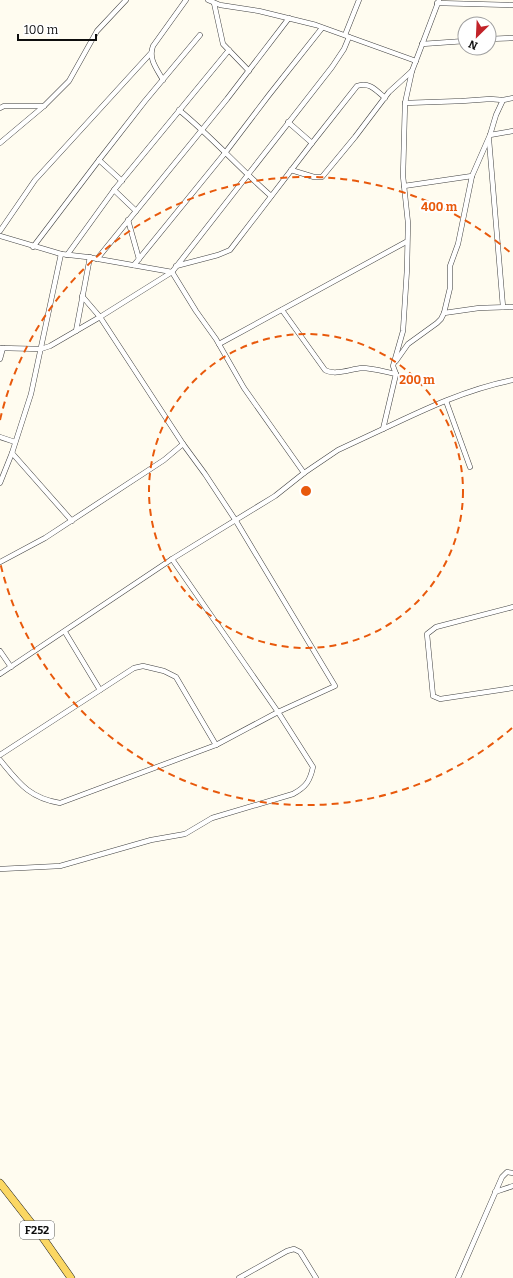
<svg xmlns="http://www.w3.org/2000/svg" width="513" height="1278" font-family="Bitter,serif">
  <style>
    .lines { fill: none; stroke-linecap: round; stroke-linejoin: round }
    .minor-casing { stroke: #414141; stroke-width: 5.5 }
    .primary-casing { stroke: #1f1f1f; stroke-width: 8 }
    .minor { stroke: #fff; stroke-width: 4.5 }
    .primary { stroke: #fbd763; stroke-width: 7 }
    .ring { fill: none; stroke: #e8590c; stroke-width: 2; stroke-dasharray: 7 5 }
    .labels { text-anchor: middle; stroke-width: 4; stroke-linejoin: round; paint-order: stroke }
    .shield { fill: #fff; stroke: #565656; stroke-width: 1 }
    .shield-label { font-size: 11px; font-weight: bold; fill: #0e0e0e }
    .centre { fill: #e8590c; stroke: #fff; stroke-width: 2 }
    .ring-label { font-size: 12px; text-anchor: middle; font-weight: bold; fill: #e8590c; stroke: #fff; stroke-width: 4; stroke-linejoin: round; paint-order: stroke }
  </style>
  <rect width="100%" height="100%" fill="#fffcf0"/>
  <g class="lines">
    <g class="minor-casing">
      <g id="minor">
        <polyline points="208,0 220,5 259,11 316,25 416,61"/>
        <polyline points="214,3 223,44 249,71"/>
        <polyline points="437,3 513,5"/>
        <polyline points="345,35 359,0"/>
        <polyline points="489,39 513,38"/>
        <polyline points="422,44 465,41"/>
        <path d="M163 80C157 69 148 59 153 46L186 0"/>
        <polyline points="405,103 462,101 490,99 503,100 513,98"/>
        <polyline points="0,108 4,106 44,106"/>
        <path d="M179 110C211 136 239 168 271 196"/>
        <polyline points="288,122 312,143"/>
        <polyline points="490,135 513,131"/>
        <polyline points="489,140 503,307"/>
        <polyline points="0,143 44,106 69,81 97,31 126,0"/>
        <polyline points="99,160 122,181"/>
        <polyline points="291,170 314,177 322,177 355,137 389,92 412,71"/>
        <polyline points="404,186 472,176"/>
        <polyline points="114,190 136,211"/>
        <polyline points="128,220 139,259"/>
        <polyline points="0,231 35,180 151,53"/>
        <polyline points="0,236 61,254 87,257 172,272 196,311 216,339 244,388 304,473"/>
        <polyline points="33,247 99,160 145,101 200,35"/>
        <polyline points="67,255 114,190 229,50"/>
        <polyline points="97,259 227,99 289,18"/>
        <polyline points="134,265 225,153 269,95 322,28"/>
        <path d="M176 266 218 255 230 250 312 143 357 86C369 81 377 91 385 98"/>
        <path d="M282 310 325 370C335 376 350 369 362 368 373 368 385 372 396 374"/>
        <polyline points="444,313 479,308 513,307"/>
        <polyline points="76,331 90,257"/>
        <polyline points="219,344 406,242"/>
        <polyline points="0,348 41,349 50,346 100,317 172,272 332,67 344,49 349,37"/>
        <polyline points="0,359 3,348"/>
        <polyline points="396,361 408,344 437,323 441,319 444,313 450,288 450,266 458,244 472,176 490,135 496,115 503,100"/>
        <polyline points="446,401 470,467"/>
        <path d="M383 429C425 409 467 389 513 380"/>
        <polyline points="0,437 15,442"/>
        <polyline points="12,453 72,521"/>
        <polyline points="0,483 12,453 31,394 61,254"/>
        <polyline points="0,562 45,538 164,460 183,444"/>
        <polyline points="513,607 436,627 427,634 433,696 440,699 513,688"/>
        <polyline points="65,632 100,690"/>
        <polyline points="0,651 11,667"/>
        <polyline points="0,674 172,559 275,496 304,473 338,450 383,429 396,374 393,366 403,331 407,269 408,223 403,176 405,103 412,71 439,0"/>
        <polyline points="0,755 134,668 143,666 164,671 176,677 216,745"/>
        <path d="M0 760C19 783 29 798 60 803L216 745 278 712 335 686 236 521 205 474 183 444 100 317 82 296"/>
        <path d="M0 869 60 866 151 840 185 834 212 818 293 794C306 787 310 781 313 767L278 712 172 559"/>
        <polyline points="495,1192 513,1186"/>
        <polyline points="239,1278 287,1251 294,1249 300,1252 316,1278"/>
        <polyline points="458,1278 502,1177 507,1172 513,1173"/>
      </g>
    </g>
    <g class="primary-casing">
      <polyline id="primary" points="0,1183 43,1238 71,1278"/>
    </g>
    <use href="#minor" class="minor"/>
    <use href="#primary" class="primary"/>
  </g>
  <g class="ring">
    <circle cx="306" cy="491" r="157"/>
    <path d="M512 728A314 314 0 0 1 0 562M0 420A314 314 0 0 1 512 254"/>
  </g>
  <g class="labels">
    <rect class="shield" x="20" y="1221" width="34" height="18" rx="3"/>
    <g class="shield-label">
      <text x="37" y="1234">F252</text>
    </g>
  </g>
  <circle cx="306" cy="491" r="6" class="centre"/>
  <g class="ring-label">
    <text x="439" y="211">400 m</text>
    <text x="417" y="384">200 m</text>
  </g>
  <g transform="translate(477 36) rotate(204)"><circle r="19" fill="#ffffff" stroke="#9f9f9f"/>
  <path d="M0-3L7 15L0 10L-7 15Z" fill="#c22329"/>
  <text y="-6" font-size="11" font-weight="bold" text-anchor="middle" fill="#0e0e0e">N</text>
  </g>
  <path d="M18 34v6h78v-6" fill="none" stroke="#0e0e0e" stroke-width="2"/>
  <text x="24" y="34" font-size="12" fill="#0e0e0e" stroke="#ffffff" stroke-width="3" paint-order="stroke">100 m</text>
</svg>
